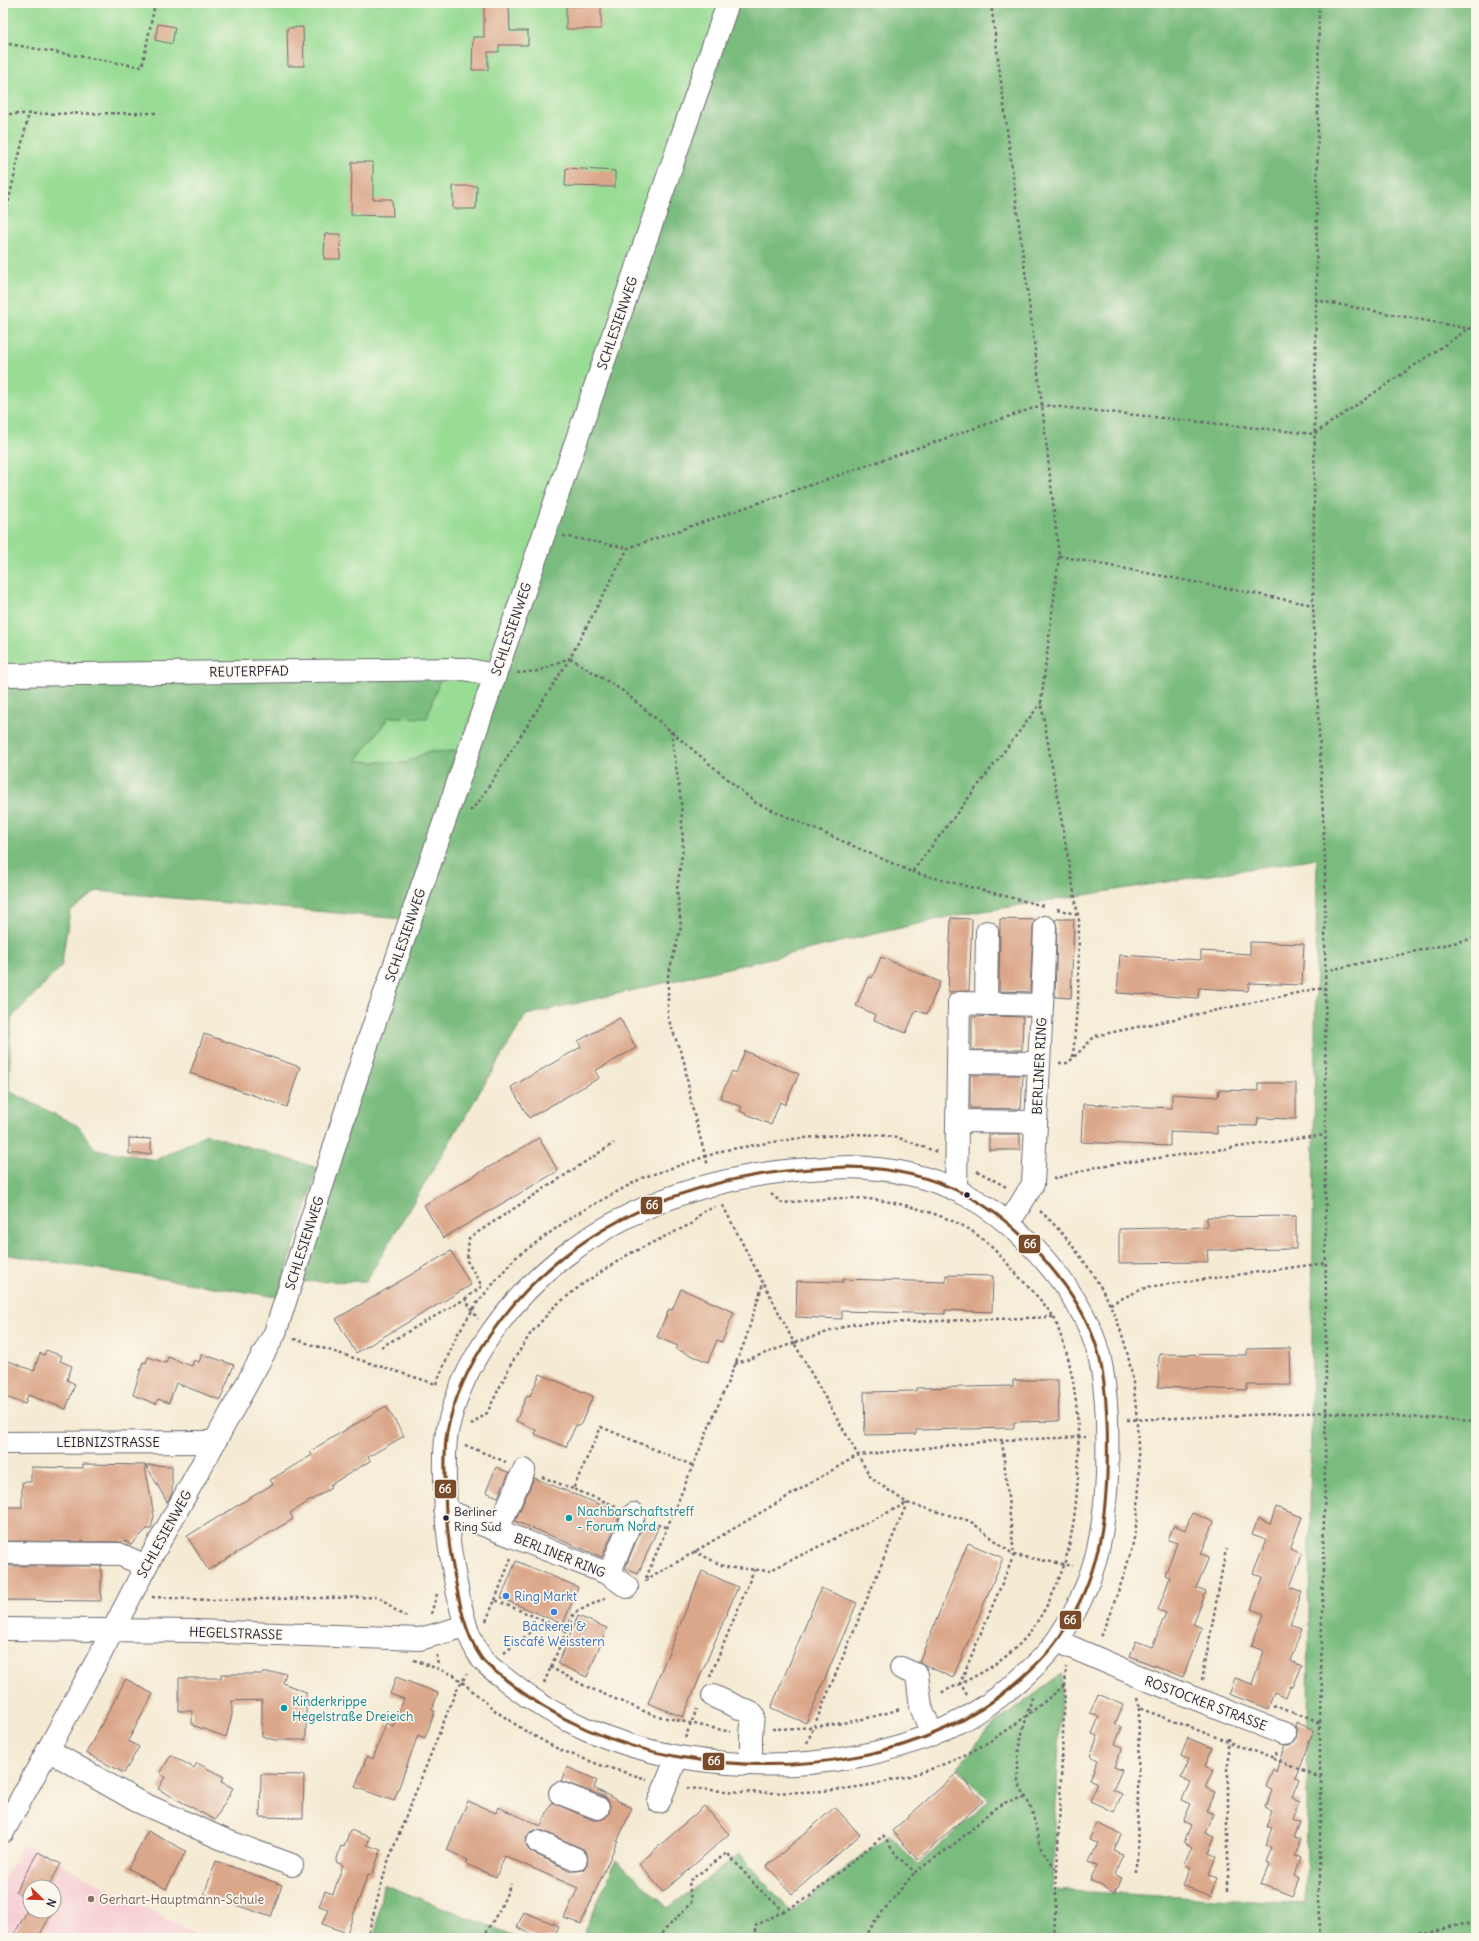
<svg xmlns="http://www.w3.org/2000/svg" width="1479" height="1941" font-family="Delius,sans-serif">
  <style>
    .built { fill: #f7cfd4; fill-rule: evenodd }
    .green { fill: #99dc94; stroke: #5e7f68 }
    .forest { fill: #7abc7e; stroke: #4e6f5c }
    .building { fill: #dba78a; fill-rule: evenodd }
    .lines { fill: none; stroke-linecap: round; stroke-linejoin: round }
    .minor-casing { stroke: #6c6871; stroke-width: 24 }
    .path { stroke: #6c6871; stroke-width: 2.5; stroke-dasharray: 3 3; stroke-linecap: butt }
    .minor { stroke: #fff; stroke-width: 22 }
    .bus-1-casing { stroke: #fbf7ec; stroke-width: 6 }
    .bus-1 { stroke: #7a4b2a; stroke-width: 3 }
    .bus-dot { fill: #22223b; stroke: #fbf7ec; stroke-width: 1.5 }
    .culture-dot { fill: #0f9aa8; stroke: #fbf7ec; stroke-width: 1.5 }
    .shop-dot { fill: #3f7fe0; stroke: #fbf7ec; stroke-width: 1.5 }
    .education-dot { fill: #8d6e63; stroke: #fbf7ec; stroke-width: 1.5 }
    .labels { text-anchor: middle; stroke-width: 3.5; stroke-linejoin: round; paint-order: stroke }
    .bus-label { font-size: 12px; fill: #22223b; stroke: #fbf7ec; text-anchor: start }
    .street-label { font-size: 13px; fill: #22223b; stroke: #fbf7ec }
    .culture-label { font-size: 13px; fill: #0d838f; stroke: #fbf7ec; text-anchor: start }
    .shop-label { font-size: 13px; fill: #366cbe; stroke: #fbf7ec; text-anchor: start }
    .education-label { font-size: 13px; fill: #785e54; stroke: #fbf7ec; text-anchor: start }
    .line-badge { stroke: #fbf7ec; stroke-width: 1.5 }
    .badge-label { font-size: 11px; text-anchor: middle; font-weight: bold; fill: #fff }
  </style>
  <rect width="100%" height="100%" fill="#fbf7ec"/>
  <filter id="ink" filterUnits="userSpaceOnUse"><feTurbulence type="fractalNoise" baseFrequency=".025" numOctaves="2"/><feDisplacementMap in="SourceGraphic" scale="8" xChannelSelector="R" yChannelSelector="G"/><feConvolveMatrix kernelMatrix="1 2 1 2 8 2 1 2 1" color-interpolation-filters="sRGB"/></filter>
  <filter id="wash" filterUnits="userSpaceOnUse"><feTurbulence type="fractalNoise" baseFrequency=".012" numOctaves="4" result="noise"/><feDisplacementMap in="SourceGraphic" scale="16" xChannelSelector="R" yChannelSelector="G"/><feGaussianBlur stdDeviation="0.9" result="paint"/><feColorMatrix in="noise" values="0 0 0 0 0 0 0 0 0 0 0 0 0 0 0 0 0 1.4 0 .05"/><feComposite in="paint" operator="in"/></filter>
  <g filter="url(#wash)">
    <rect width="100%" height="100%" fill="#f5ebd4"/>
    <path class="built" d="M23 1844 61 1864 203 1938H3V1881ZM30 1887H54V1911H30Z"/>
    <g class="green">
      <polygon points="3,3 722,3 492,663 3,668"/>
      <polygon points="441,676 465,676 480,688 460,751 427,752 405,763 355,761 389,717"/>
    </g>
    <g class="forest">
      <polygon points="733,3 1476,3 1476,1938 582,1938 616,1860 668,1908 740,1854 791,1912 889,1834 918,1865 989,1801 958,1767 989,1728 1062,1674 1052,1890 1306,1904 1317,858 952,916 526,1015 366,1281 292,1282"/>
      <polygon points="441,676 427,718 389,717 356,761 405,763 427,752 460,751 402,919 97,891 70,911 61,967 11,1018 9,1091 78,1126 95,1149 156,1160 206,1134 318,1168 278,1297 3,1254 3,681"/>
      <polygon points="383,1884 520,1938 375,1938"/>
    </g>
    <g id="blocks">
      <g class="building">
        <polygon points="484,3 509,3 510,31 528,31 528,45 499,45 499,52 488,52 488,70 472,70 473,37 484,37"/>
        <rect x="566" y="6" width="35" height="23"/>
        <polygon points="158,24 175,27 172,44 155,40"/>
        <polygon points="303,27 304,66 288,66 287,28"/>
        <polygon points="352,162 373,162 373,199 392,199 393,216 351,215"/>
        <polygon points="566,168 615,171 615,187 565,186"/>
        <polygon points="453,186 477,186 476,209 453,209"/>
        <polygon points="325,234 341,234 340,259 324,259"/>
        <polygon points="951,918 972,919 969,991 948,992"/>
        <polygon points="1000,919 1035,920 1033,927 1030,992 999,991"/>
        <polygon points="1057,919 1074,919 1071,998 1055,997 1057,927 1055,920"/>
        <polygon points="1250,942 1304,944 1302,985 1249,983 1248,991 1199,988 1198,998 1117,993 1120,955 1201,960 1201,951 1250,954"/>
        <polygon points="881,957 940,982 927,1014 916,1010 906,1033 874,1020 876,1015 856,1006 868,977 872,978"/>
        <polygon points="997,1016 1023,1017 1022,1050 972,1050 972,1017"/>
        <polygon points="620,1018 636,1048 595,1071 599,1078 529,1118 511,1087 581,1047 578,1041"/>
        <polygon points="204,1034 300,1067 287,1107 190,1073"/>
        <polygon points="745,1051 799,1074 785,1105 780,1102 771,1125 740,1111 742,1107 720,1098 732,1071 736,1073"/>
        <polygon points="970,1075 1023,1075 1021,1109 970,1108"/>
        <polygon points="1258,1083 1296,1083 1296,1119 1258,1118 1257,1126 1217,1125 1217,1134 1170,1132 1170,1146 1081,1142 1083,1104 1172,1108 1172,1094 1218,1097 1219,1090 1258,1091"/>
        <rect x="989" y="1134" width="31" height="16"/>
        <polygon points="129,1138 151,1139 151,1154 129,1154"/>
        <polygon points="539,1138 558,1171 443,1238 424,1205"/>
        <polygon points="1296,1216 1296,1249 1207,1250 1208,1262 1119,1263 1119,1229 1207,1227 1207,1217"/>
        <polygon points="451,1251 471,1285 356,1353 336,1319"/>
        <polygon points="946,1275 993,1276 992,1312 945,1310 945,1314 842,1311 842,1319 796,1317 797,1281 843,1282 843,1279 946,1282"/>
        <polygon points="681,1289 734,1312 722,1342 717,1340 708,1362 676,1349 678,1346 657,1337 669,1309 672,1310"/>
        <polygon points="1290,1348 1291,1385 1247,1385 1247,1390 1158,1387 1159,1354 1247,1355 1247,1349"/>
        <polygon points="46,1350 62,1356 60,1361 72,1366 67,1380 75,1384 66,1409 28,1395 25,1404 3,1396 3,1359 34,1371 40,1353 44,1355"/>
        <polygon points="202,1354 234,1365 220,1400 176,1383 169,1403 158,1399 156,1404 133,1395 143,1362 146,1363 148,1357 166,1363 168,1357 192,1366 194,1360 199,1362"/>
        <polygon points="540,1374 593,1396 580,1426 576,1425 566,1447 535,1434 536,1430 516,1421 527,1395 530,1396"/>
        <polygon points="1013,1380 1058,1380 1059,1421 1014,1422 1014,1428 916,1430 916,1434 865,1435 864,1392 916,1391 916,1388 1013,1386"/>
        <polygon points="386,1406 404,1436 368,1457 370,1461 330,1485 331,1488 290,1513 293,1519 208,1570 187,1536 273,1484 270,1480 312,1455 310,1451"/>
        <polygon points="83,1464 145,1465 154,1516 151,1529 147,1529 131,1545 124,1540 122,1542 3,1541 3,1507 22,1507 22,1482 31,1482 31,1467 83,1468"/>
        <polygon points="146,1465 172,1466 172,1494 167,1502"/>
        <polygon points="496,1467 509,1473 498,1497 486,1492"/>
        <polygon points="534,1478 621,1513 602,1557 515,1521"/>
        <polygon points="1276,1507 1302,1517 1290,1549 1302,1554 1290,1587 1302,1592 1290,1624 1302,1629 1290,1661 1302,1666 1293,1687 1290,1686 1286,1697 1274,1692 1268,1709 1229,1694 1235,1678 1252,1684 1264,1651 1251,1646 1264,1614 1251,1609 1263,1577 1253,1573 1266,1540 1252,1535 1258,1519 1270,1524"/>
        <polygon points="1192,1513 1214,1522 1201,1554 1209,1557 1196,1588 1206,1592 1193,1624 1202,1628 1183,1677 1130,1656 1136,1641 1152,1647 1166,1613 1158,1610 1170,1577 1165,1575 1177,1543 1168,1540 1174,1525 1185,1530"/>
        <polygon points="644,1522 658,1528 638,1574 625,1568"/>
        <polygon points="968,1543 1003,1558 953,1678 919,1662"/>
        <polygon points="516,1561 578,1587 563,1624 501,1598"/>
        <polygon points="3,1566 101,1566 101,1601 3,1600"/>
        <polygon points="702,1571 738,1587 683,1717 648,1703"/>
        <polygon points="821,1588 857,1603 806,1723 771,1708"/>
        <polygon points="578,1616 607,1628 587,1677 558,1664"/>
        <polygon points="262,1673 286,1673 283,1683 306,1692 306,1740 274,1740 262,1736 262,1700 232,1701 232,1715 226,1737 192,1725 192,1711 179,1711 179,1678 221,1678 221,1674 262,1674"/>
        <polygon points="396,1677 438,1693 432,1710 435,1711 425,1738 418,1735 394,1801 355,1787 367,1756 373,1759 386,1723 393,1726 404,1699 390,1694"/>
        <polygon points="126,1679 153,1694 128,1741 139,1747 124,1773 86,1753"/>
        <polygon points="1098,1694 1123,1705 1115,1724 1122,1727 1115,1744 1123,1747 1114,1767 1122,1770 1113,1790 1122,1794 1114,1812 1090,1801 1098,1783 1090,1779 1098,1760 1090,1756 1098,1736 1092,1734 1099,1717 1090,1713"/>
        <polygon points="1296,1722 1314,1730 1295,1778 1299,1780 1292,1798 1300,1801 1293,1818 1300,1821 1294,1837 1300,1839 1293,1856 1300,1859 1294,1875 1299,1878 1292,1896 1262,1884 1270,1865 1266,1863 1272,1848 1266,1845 1273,1828 1267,1826 1273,1810 1266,1807 1272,1790 1266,1787 1273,1769 1276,1771 1286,1746 1292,1744 1296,1739 1297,1732 1295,1726"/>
        <polygon points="1188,1738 1212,1748 1205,1766 1214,1770 1206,1788 1215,1792 1207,1811 1214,1814 1206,1832 1215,1836 1208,1853 1216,1857 1209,1875 1217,1878 1210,1896 1183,1886 1191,1867 1184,1865 1191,1847 1184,1843 1191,1826 1183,1822 1191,1804 1182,1800 1190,1782 1181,1778 1189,1760 1181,1756"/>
        <polygon points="171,1755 194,1768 197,1763 224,1777 221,1782 233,1788 215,1820 158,1789 165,1777 160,1774"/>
        <path d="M567 1767 597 1780 594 1788 632 1808 581 1924 564 1918 578 1888 505 1856 496 1877 466 1864 468 1860 447 1850 468 1801 496 1813 498 1807 541 1826 552 1802 593 1820H599L605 1818 609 1813 610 1807 608 1800 603 1796 561 1781ZM536 1830 543 1831 581 1848 586 1851 588 1857 587 1864 584 1869 578 1871H571L533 1853 528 1849 526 1843 527 1837 530 1832Z"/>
        <polygon points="957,1773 983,1801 918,1860 892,1831"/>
        <polygon points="261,1774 304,1775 303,1818 260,1817"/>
        <polygon points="704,1806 729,1834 663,1892 639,1864"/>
        <polygon points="835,1807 860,1835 792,1894 767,1866"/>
        <polygon points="1096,1823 1121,1834 1114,1851 1123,1855 1114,1874 1122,1878 1115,1893 1090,1880 1097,1866 1089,1862 1098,1843 1089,1840"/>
        <polygon points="350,1830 370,1837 367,1845 381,1850 372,1875 368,1874 347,1933 322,1924 328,1909 319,1906 325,1891 333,1894 343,1865 336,1862 341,1846 344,1847"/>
        <polygon points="148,1831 186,1851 166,1889 128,1868"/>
        <polygon points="38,1852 61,1864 48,1887 30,1887 30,1901 15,1892"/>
        <polygon points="216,1861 282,1885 271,1917 204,1894"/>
        <polygon points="54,1894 61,1898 54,1910"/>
        <polygon points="30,1906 30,1911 53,1911 38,1938 12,1938"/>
        <polygon points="524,1912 559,1926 553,1938 539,1938 517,1927"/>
      </g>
    </g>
  </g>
  <g filter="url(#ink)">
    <use href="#blocks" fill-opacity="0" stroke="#6c6871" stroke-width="1"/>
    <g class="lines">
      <g class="minor-casing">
        <g id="minor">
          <polyline points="3,675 464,669 495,675"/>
          <polyline points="986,1004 987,932"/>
          <polyline points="1042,1005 1045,927"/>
          <polyline points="958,1062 1039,1063"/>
          <polyline points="957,1121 1036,1122"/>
          <path d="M849 1167C939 1169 1001 1203 1057 1275 1076 1299 1091 1325 1099 1355 1108 1394 1108 1436 1107 1476 1104 1538 1094 1587 1058 1639 1047 1655 1031 1670 1016 1683 927 1761 792 1776 679 1757 616 1746 554 1720 505 1679 498 1673 488 1667 482 1659 465 1635 459 1601 454 1573 448 1542 445 1513 445 1482 445 1465 444 1448 447 1432 461 1363 509 1300 563 1257 625 1209 700 1182 778 1172 801 1169 825 1168 849 1167Z"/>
          <polyline points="956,1190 959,1003 1042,1005 1033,1184 1009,1223"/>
          <polyline points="3,1443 214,1442"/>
          <polyline points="445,1510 609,1574 627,1587"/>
          <polyline points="498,1529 524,1470"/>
          <polyline points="3,1553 119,1554 146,1566"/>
          <polyline points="609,1574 634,1514"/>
          <polyline points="3,1629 196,1631 420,1639 466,1626"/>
          <polyline points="1057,1641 1143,1678 1285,1734"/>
          <polyline points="901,1668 917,1675 921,1707 932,1734"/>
          <polyline points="713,1696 753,1714 751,1736 751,1764"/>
          <polyline points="48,1750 137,1801 227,1841 292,1865"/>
          <polyline points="560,1793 598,1808"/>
          <polyline points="659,1802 677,1757"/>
          <polyline points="3,1832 101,1653 146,1566 275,1333 368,1042 728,3"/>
          <polyline points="538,1842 576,1859"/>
        </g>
      </g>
      <g class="path">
        <polyline points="991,3 1042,405 1059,556 1041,703 1079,921 1078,1008"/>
        <polyline points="3,43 142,67 155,4 149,3"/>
        <polyline points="3,114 157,113"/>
        <polyline points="3,225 29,113"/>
        <polyline points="1315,300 1476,330"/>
        <polyline points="563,536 628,548"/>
        <polyline points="1059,556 1313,605"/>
        <polyline points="570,658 623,691 756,803 912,872 1041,703"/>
        <polyline points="517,673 538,671 569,658"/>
        <polyline points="671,731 681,801 683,848 677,889 681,927 668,976 668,1018 684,1061 692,1107 708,1166"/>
        <polyline points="470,811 480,800 570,658 628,548 1042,405 1314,434 1468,329 1476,325"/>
        <polyline points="912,872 1044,906"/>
        <polyline points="1057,909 1078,915"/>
        <polyline points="1325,971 1476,938"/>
        <polyline points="1073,1057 1077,1006"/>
        <polyline points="1059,1063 1068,1063 1095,1036 1325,987"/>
        <polyline points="977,1171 1008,1188"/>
        <polyline points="1053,1179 1100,1166 1325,1135"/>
        <path d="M771 1194 782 1203C804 1201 827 1198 849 1198 885 1198 927 1209 959 1224 981 1234 998 1253 1013 1270 1026 1285 1042 1300 1053 1316 1056 1321 1058 1328 1060 1334 1085 1394 1083 1503 1064 1565 1057 1587 1046 1610 1032 1629 1011 1660 974 1678 940 1693"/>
        <path d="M1040 1211C1055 1224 1068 1240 1080 1256 1127 1319 1136 1373 1138 1450 1139 1481 1140 1512 1133 1543 1125 1576 1113 1607 1100 1637"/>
        <polyline points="465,1299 482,1286 467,1261 469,1238 614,1143"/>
        <polyline points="1110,1304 1147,1287 1325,1263"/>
        <polyline points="1053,1317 852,1324 794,1343 871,1478 907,1503 970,1521 1014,1555 1073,1566"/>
        <polyline points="294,1339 436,1384"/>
        <polyline points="381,1347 465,1299 478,1319"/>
        <polyline points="735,1364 794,1343 764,1283"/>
        <polyline points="436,1384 457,1335 477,1303 515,1258 573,1216 642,1178 725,1150 792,1139 854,1134 881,1135 902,1139 937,1152"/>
        <polyline points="1127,1420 1326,1412 1476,1421"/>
        <polyline points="471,1425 487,1413 511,1364 531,1333 555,1306 584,1283 629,1254 693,1223 702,1212 715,1207"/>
        <polyline points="465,1445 506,1462"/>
        <polyline points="542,1477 573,1489"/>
        <polyline points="616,1506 573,1489 601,1427 694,1466"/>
        <polyline points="652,1521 667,1528"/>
        <polyline points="694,1551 725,1567 769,1571 907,1503"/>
        <polyline points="646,1578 745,1341 763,1283 721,1202"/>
        <polyline points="645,1581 858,1455 1002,1440 1086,1437"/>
        <path d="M152 1597 210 1600 378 1597C389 1602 396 1614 408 1617"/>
        <polyline points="495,1600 511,1558"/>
        <polyline points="431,1614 437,1594"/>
        <polyline points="486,1621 495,1600 566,1630"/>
        <polyline points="504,1653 545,1621"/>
        <polyline points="437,1655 438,1669 454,1675 497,1712 527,1732 558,1749 600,1765 647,1779"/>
        <polyline points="414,1660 438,1669"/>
        <polyline points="550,1667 585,1686 653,1715 731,1732"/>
        <polyline points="710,1677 754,1570"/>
        <polyline points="1202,1680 1226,1549"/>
        <polyline points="544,1683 574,1613 607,1597"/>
        <polyline points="967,1695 960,1683 1014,1555 1002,1440"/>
        <polyline points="1032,1697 1020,1741 1018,1758 1018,1782 1032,1810 1040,1847 1057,1871"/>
        <polyline points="1137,1698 1139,1708 1274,1759"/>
        <polyline points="1274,1707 1278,1706 1294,1712"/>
        <polyline points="1294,1713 1320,1723"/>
        <path d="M772 1729C819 1728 855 1723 900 1709"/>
        <polyline points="685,1738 697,1709"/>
        <polyline points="807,1743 907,1503"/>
        <polyline points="1277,1753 1274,1759 1320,1776"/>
        <path d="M687 1788C790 1798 901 1796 992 1740 1018 1724 1041 1704 1065 1685"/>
        <polyline points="1137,1873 1139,1708"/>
        <polyline points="1228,1891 1228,1737"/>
        <polyline points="484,1936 490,1938"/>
        <polyline points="367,1938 387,1864 456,1691 467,1674"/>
        <polyline points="483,1938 500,1909 511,1884"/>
        <path d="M657 1938 691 1903 689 1881 727 1853 758 1888 784 1911 809 1897 883 1836 897 1856 915 1872C932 1860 950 1848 965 1835 986 1817 996 1800 1025 1798"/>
        <polyline points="755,1938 755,1926 784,1911"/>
        <polyline points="865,1938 875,1921 915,1872"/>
        <polyline points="1054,1938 1066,1667"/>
        <polyline points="1318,1938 1320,1907 1320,1723 1326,1412 1325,858 1313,605 1319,3"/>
        <polyline points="1390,1938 1476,1922"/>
      </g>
      <use href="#minor" class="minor"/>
      <g class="bus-1-casing">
        <path id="bus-1" d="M849 1167C939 1169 1001 1203 1057 1275 1076 1299 1091 1325 1099 1355 1108 1394 1108 1436 1107 1476 1104 1538 1094 1587 1058 1639 1047 1655 1031 1670 1016 1683 927 1761 792 1776 679 1757 616 1746 554 1720 505 1679 498 1673 488 1667 482 1659 465 1635 459 1601 454 1573 448 1542 445 1513 445 1482 445 1465 444 1448 447 1432 461 1363 509 1300 563 1257 625 1209 700 1182 778 1172 801 1169 825 1168 849 1167Z"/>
      </g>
      <use href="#bus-1" class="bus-1"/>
    </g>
  </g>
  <g class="bus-dot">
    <circle cx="967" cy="1195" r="3.5"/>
    <circle cx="446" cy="1518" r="3.5"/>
  </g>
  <g class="culture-dot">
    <circle cx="569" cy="1518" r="4"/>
    <circle cx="284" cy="1708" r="4"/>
  </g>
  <g class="shop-dot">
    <circle cx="506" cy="1596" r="4"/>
    <circle cx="554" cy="1612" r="4"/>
  </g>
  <circle class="education-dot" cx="91" cy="1899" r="4"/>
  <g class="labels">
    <g class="bus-label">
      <text x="454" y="1516">Berliner<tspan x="454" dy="15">Ring Süd</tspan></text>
    </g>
    <g class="street-label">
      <text transform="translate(617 323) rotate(-71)" y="5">SCHLESIENWEG</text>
      <text transform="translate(511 629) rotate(-71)" y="5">SCHLESIENWEG</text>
      <text transform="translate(249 671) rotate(-1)" y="5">REUTERPFAD</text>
      <text transform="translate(405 935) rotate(-71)" y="5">SCHLESIENWEG</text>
      <text transform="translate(1039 1066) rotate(-87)" y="5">BERLINER RING</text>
      <text transform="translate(304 1243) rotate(-72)" y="5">SCHLESIENWEG</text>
      <text x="108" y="1447">LEIBNIZSTRASSE</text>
      <text transform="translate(164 1534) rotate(-61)" y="5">SCHLESIENWEG</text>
      <text transform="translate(560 1555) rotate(22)" y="5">BERLINER RING</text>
      <text transform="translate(236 1633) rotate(2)" y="5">HEGELSTRASSE</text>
      <text transform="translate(1206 1703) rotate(21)" y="5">ROSTOCKER STRASSE</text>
    </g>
    <g class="culture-label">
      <text x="577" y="1516">Nachbarschaftstreff<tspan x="577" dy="15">- Forum Nord</tspan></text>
      <text x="292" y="1706">Kinderkrippe<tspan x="292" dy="15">Hegelstraße Dreieich</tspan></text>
    </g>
    <g class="shop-label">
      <text x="514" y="1601">Ring Markt</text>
      <text x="554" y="1631" text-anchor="middle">Bäckerei &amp;<tspan x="554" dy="15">Eiscafé Weisstern</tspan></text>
    </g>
    <g class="education-label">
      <text x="99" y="1904">Gerhart-Hauptmann-Schule</text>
    </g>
  </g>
  <g class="line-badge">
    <rect x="640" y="1196" width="23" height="19" rx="4" fill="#7a4b2a"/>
    <rect x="1018" y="1234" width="23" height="20" rx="4" fill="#7a4b2a"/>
    <rect x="434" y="1479" width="23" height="20" rx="4" fill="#7a4b2a"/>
    <rect x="1059" y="1610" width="23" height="20" rx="4" fill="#7a4b2a"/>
    <rect x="702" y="1752" width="23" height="19" rx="4" fill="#7a4b2a"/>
  </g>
  <g class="badge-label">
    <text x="652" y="1209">66</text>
    <text x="1030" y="1248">66</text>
    <text x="445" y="1493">66</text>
    <text x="1070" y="1624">66</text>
    <text x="714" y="1765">66</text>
  </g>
  <rect width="1479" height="1941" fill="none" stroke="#fbf7ec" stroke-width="16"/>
  <g transform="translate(42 1899) rotate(113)"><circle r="19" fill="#fbf7ec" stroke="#a4a2a5"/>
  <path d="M0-3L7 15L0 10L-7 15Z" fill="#c8321e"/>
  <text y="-6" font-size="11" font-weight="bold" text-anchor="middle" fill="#22223b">N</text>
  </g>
</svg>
